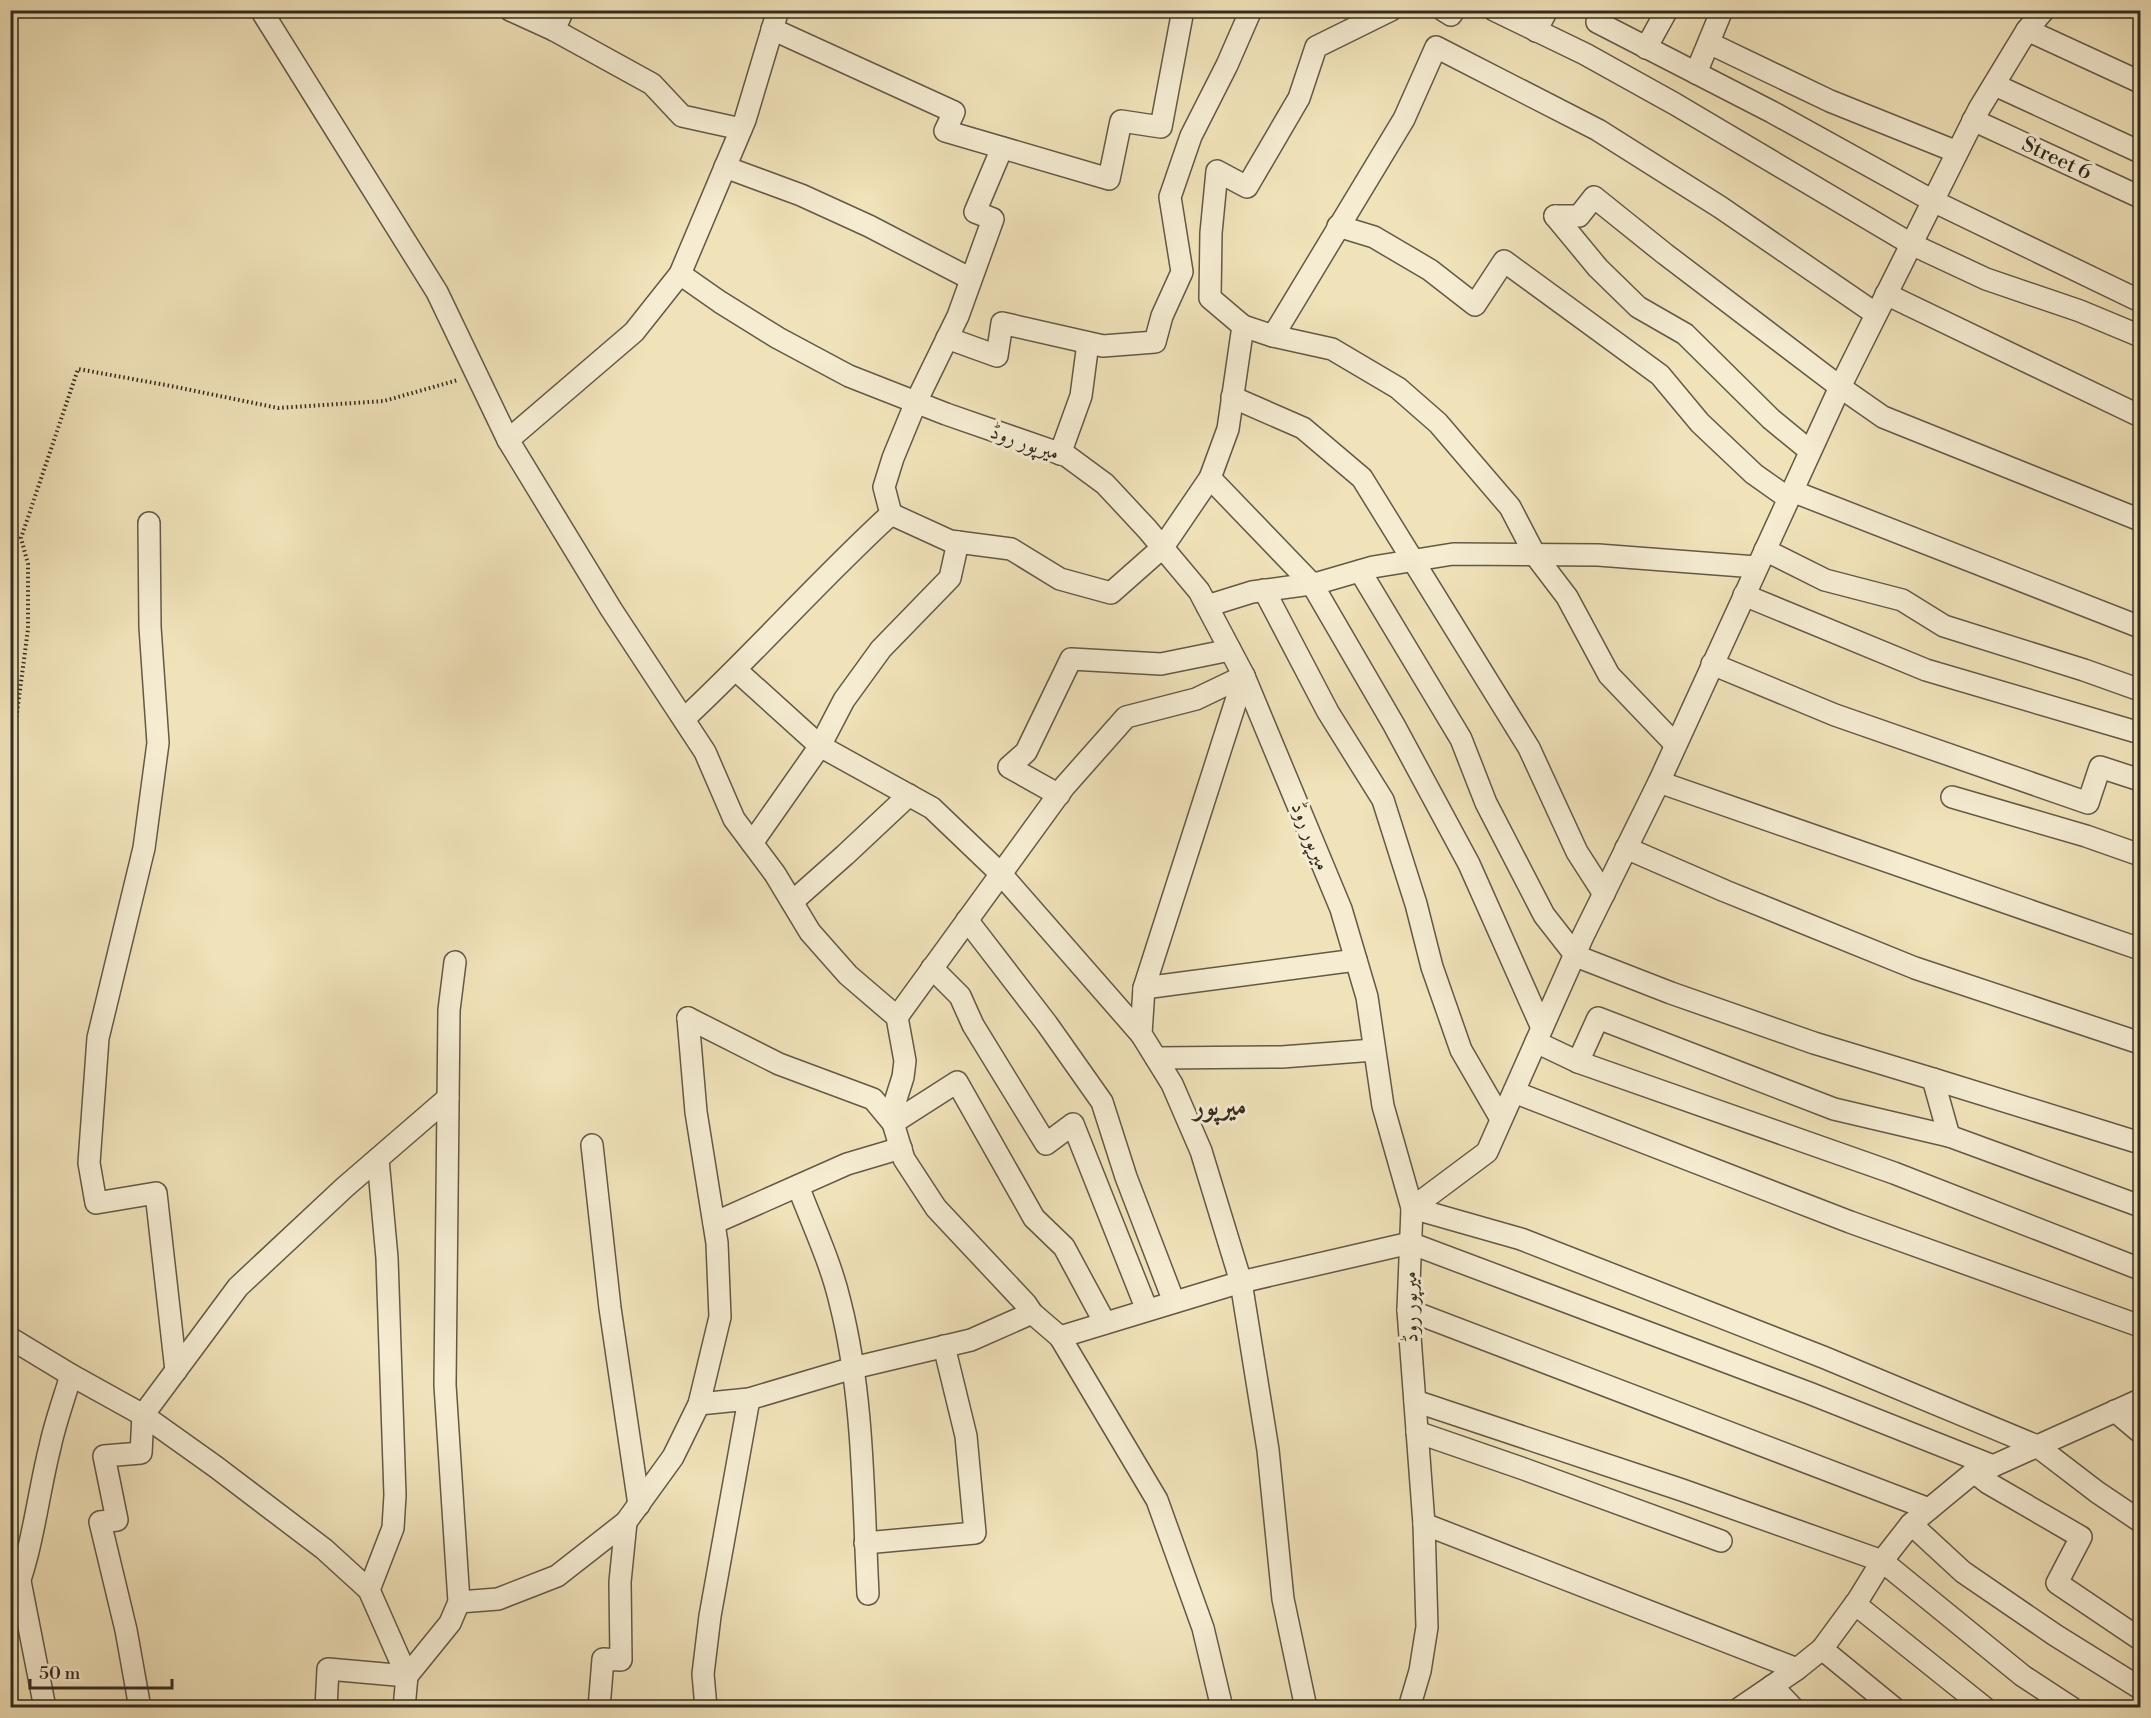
<svg xmlns="http://www.w3.org/2000/svg" width="2151" height="1718" font-family="'Libre Bodoni',Amiri,serif">
  <style>
    .lines { fill: none; stroke-linecap: round; stroke-linejoin: round }
    .minor-casing { stroke: #625947; stroke-width: 24 }
    .path { stroke: #322b21; stroke-width: 4; stroke-dasharray: 1.5 3; stroke-linecap: butt }
    .minor { stroke: #f5ecd2; stroke-width: 21 }
    .labels { text-anchor: middle; stroke-width: 6; stroke-linejoin: round; paint-order: stroke }
    .street-label { font-size: 21px; fill: #322b21; stroke: #f5ecd2 }
    .district-label { font-size: 27px; font-weight: bold; fill: #322b21; stroke: #f5ecd2 }
  </style>
  <rect width="100%" height="100%" fill="#f0e2b9"/>
  <filter id="stains"><feTurbulence type="fractalNoise" baseFrequency=".00333" numOctaves="4"/><feColorMatrix values="0 0 0 0 .2 0 0 0 0 .09 0 0 0 0 .02 0 0 0 .5 -.17"/></filter>
  <radialGradient id="worn" r=".72"><stop offset=".6" stop-color="#630" stop-opacity="0"/><stop offset="1" stop-color="#630" stop-opacity=".3"/></radialGradient>
  <g class="lines">
    <g class="minor-casing">
      <g id="minor">
        <polyline points="261,10 437,292 508,440"/>
        <polyline points="510,10 554,30 652,84 682,116 741,129"/>
        <polyline points="778,10 745,120 680,274 634,332 508,440 611,609 705,752 734,819 775,874 810,932 848,975 897,1017 905,1061 903,1077 896,1099 893,1123 904,1159 936,1208 1026,1304 1032,1313 1060,1337 1157,1500 1203,1628 1222,1708"/>
        <polyline points="1443,10 1451,15 1454,10"/>
        <polyline points="1494,10 1585,54 1675,104 1911,244 1986,279 2080,311 2140,336"/>
        <polyline points="1597,22 1772,112 1933,201 2140,301"/>
        <polyline points="772,29 954,112 945,131 1109,179 1121,121 1161,127 1183,10"/>
        <polyline points="554,30 563,10"/>
        <polyline points="2027,30 2140,82"/>
        <polyline points="1536,31 1547,10"/>
        <polyline points="1709,43 1830,101 1957,152"/>
        <polyline points="1646,48 1667,10"/>
        <polyline points="1696,73 1722,10"/>
        <polyline points="1995,85 2140,152"/>
        <polyline points="1973,120 2140,197"/>
        <polyline points="725,167 801,195 869,226 971,279"/>
        <polyline points="1555,216 1579,216 1594,197 1665,254 1840,387 1883,417 2140,520"/>
        <polyline points="1555,216 1598,268 1638,307 1685,334 1771,419 1810,451"/>
        <polyline points="1338,226 1374,237 1430,270 1475,305 1504,261 1660,375 1700,423 1754,474 1788,498"/>
        <polyline points="680,274 720,302 778,338 849,376 946,414 1067,456 1105,484 1147,529 1199,591 1244,676 1341,909 1367,997 1383,1106 1412,1208 1408,1310 1424,1524 1427,1627 1420,1671 1409,1708"/>
        <polyline points="1886,294 2140,416"/>
        <polyline points="1243,326 1273,336 1404,119 1436,47 1598,130 1720,207 1876,314"/>
        <polyline points="1273,336 1332,349 1398,388 1438,423 1510,507 1535,555 1567,597 1609,675 1675,744"/>
        <polyline points="947,338 997,356 1002,323 1103,346 1155,342 1162,316 1182,272 1170,197 1191,136 1227,65 1251,10"/>
        <polyline points="1232,397 1303,428 1362,478 1529,748 1577,852 1604,894"/>
        <polyline points="1060,454 1081,396 1088,343"/>
        <polyline points="1210,478 1312,584 1394,725 1469,864 1542,1028"/>
        <polyline points="1792,491 2140,627"/>
        <polyline points="891,514 950,541 1011,549 1060,579 1111,593 1163,547 1210,478 1228,429 1243,326 1210,298 1211,233 1217,171 1247,187 1299,98 1316,47 1391,10"/>
        <polyline points="149,523 150,627 158,743 144,848 98,1038 89,1163 96,1203 156,1193 176,1371"/>
        <polyline points="1765,550 1825,580 1902,600 1944,626 2084,670 2140,690"/>
        <polyline points="1360,571 1461,739 1486,803 1544,915 1576,956 1671,993 1814,1043 1933,1079 1949,1136"/>
        <polyline points="1264,590 1328,712 1383,800 1416,904 1432,967 1461,1050 1501,1119"/>
        <polyline points="1744,595 1926,670 2140,733"/>
        <polyline points="1207,606 1252,592 1318,583 1373,567 1453,554 1598,555 1756,567"/>
        <polyline points="1712,664 1835,715 2088,803 2100,767 2140,780"/>
        <polyline points="736,670 820,746 932,808 1001,874 1141,1034"/>
        <polyline points="1244,676 1144,988 1141,1034 1172,1084 1201,1151 1241,1282 1268,1450 1283,1599 1306,1708"/>
        <path d="M684 719C755 653 819 580 891 514L884 487 893 458 916 402 958 316 993 219 975 212 1002 148"/>
        <polyline points="1659,782 2140,949"/>
        <polyline points="1059,795 1009,767 1026,752 1071,659 1161,664 1230,650"/>
        <polyline points="1952,797 2086,836 2140,855"/>
        <polyline points="752,843 820,746 844,700 881,649 950,578 958,542"/>
        <polyline points="1626,848 1725,891 1915,968 2140,1043"/>
        <polyline points="792,902 845,855 909,795"/>
        <polyline points="967,920 1047,1024 1102,1102 1126,1177 1174,1302"/>
        <polyline points="932,968 960,996 973,1025 1046,1144 1073,1124 1147,1310"/>
        <polyline points="1144,988 1356,960"/>
        <polyline points="897,1017 1064,787 1126,717 1196,699 1244,676"/>
        <polyline points="688,1018 779,1064 873,1099 893,1123 957,1082 1034,1218 1064,1247 1105,1323"/>
        <polyline points="1536,1042 1578,1062 1598,1018 1834,1109 1949,1136 2140,1206"/>
        <polyline points="1156,1058 1282,1057 1374,1050"/>
        <polyline points="1578,1062 1894,1173 2140,1269"/>
        <polyline points="1933,1079 2140,1143"/>
        <polyline points="1514,1092 1850,1222 2140,1326"/>
        <polyline points="592,1145 610,1308 639,1505"/>
        <path d="M798 1186C812 1223 831 1263 840 1302 864 1396 863 1497 868 1594"/>
        <polyline points="1412,1208 1487,1152 1583,936 1659,782 1840,387 1979,109 2027,30 2044,10"/>
        <polyline points="1412,1208 1521,1239 1823,1357 2037,1446 2097,1492 2140,1521"/>
        <polyline points="714,1223 847,1164 901,1148"/>
        <polyline points="1408,1310 1929,1509"/>
        <polyline points="1060,1337 1241,1282 1410,1243 1809,1393 1993,1466"/>
        <polyline points="10,1338 71,1375 143,1415 216,1467 324,1549 369,1590 407,1676 404,1708"/>
        <polyline points="1415,1401 1682,1490 1882,1561 2023,1676 2072,1708"/>
        <polyline points="699,1404 749,1399 853,1368 971,1340 1032,1313"/>
        <polyline points="2115,1411 2140,1432"/>
        <polyline points="1417,1432 1524,1469 1721,1541"/>
        <polyline points="1974,1472 1988,1483 2081,1537 2057,1583 2140,1639"/>
        <polyline points="1424,1524 1797,1669"/>
        <polyline points="1911,1524 1963,1572 2055,1635 2140,1688"/>
        <polyline points="865,1543 975,1533 966,1436 944,1346"/>
        <polyline points="20,1581 45,1708"/>
        <polyline points="369,1590 393,1528 395,1495 387,1258 378,1159"/>
        <polyline points="459,1602 498,1599 557,1576 626,1522 673,1457 699,1404 720,1317 717,1243 696,1112 688,1018"/>
        <polyline points="1855,1604 1985,1708"/>
        <path d="M10 1605C32 1558 37 1498 50 1447 55 1423 64 1399 71 1375"/>
        <polyline points="1822,1649 1894,1708"/>
        <polyline points="1772,1686 1793,1708"/>
        <polyline points="140,1708 126,1630 100,1522 117,1520 104,1456 141,1453 143,1415 238,1287 345,1187 448,1098"/>
        <polyline points="326,1708 328,1669 407,1676 450,1623 459,1602 445,1385 449,1010 455,962"/>
        <polyline points="599,1708 603,1659 621,1660 620,1582 626,1522"/>
        <polyline points="706,1708 703,1674 710,1616 749,1399"/>
        <polyline points="1740,1708 1797,1669 1822,1649 1858,1600 1882,1561 1911,1524 1974,1472 1993,1466 2140,1400"/>
      </g>
    </g>
    <polyline class="path" points="10,766 28,629 28,564 21,538 78,369 171,386 278,408 384,401 458,380"/>
    <use href="#minor" class="minor"/>
  </g>
  <g class="labels">
    <g class="street-label">
      <text transform="translate(2057 158) rotate(25)" y="7">Street 6</text>
      <text transform="translate(1025 442) rotate(19)" y="7">میرپور روڈ</text>
      <text transform="translate(1311 836) rotate(68)" y="7">میرپور روڈ</text>
      <text transform="translate(1410 1307) rotate(-91)" y="7">میرپور روڈ</text>
    </g>
    <g class="district-label">
      <text x="1220" y="1115">میرپور</text>
    </g>
  </g>
  <rect width="2151" height="1718" fill="none" stroke="#f0e2b9" stroke-width="36"/>
  <rect x="12" y="12" width="2127" height="1694" fill="none" stroke="#322b21" stroke-width="3"/>
  <rect x="18" y="18" width="2115" height="1682" fill="none" stroke="#322b21" stroke-width="1.5"/>
  <path d="M30 1679v9h142v-9" fill="none" stroke="#322b21" stroke-width="3"/>
  <text x="39" y="1679" font-size="18" fill="#322b21" stroke="#f5ecd2" stroke-width="4.5" paint-order="stroke">50 m</text>
  <rect width="100%" height="100%" filter="url(#stains)"/>
  <rect width="100%" height="100%" fill="url(#worn)"/>
</svg>
